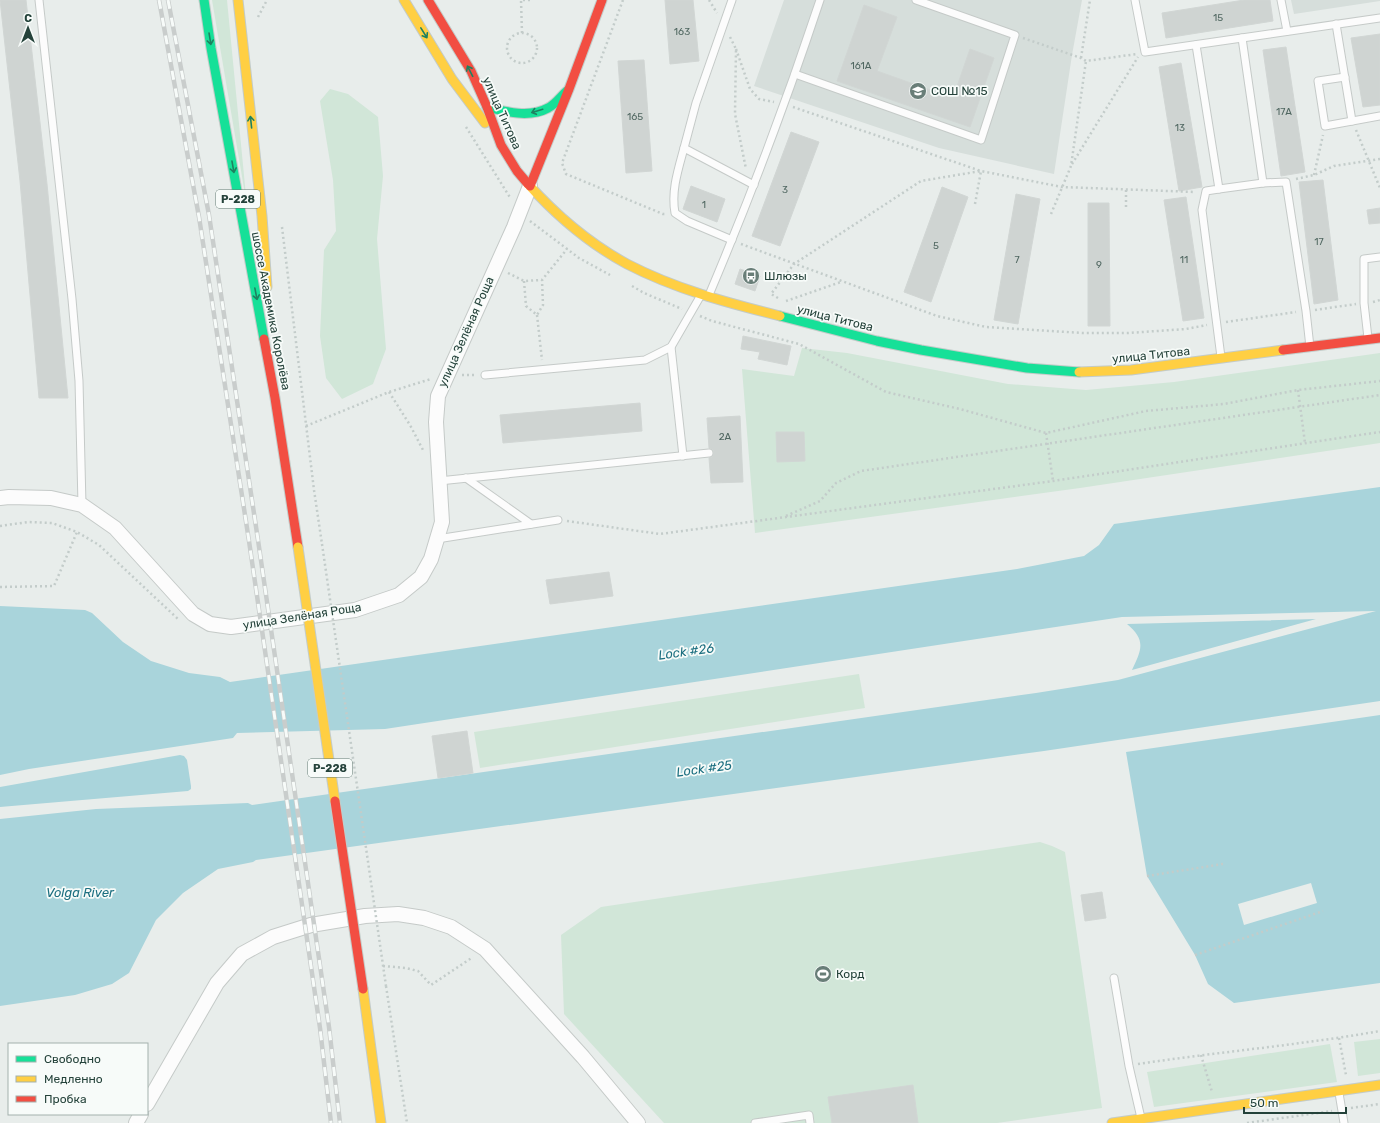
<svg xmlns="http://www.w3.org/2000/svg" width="1380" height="1123" font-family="Rubik,sans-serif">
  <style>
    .built { fill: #d6dedb }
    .green { fill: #d1e6d8 }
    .water { fill: #a9d4db }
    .pier { fill: #e8edeb }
    .building { fill: #cfd4d2; stroke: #d1d6d4 }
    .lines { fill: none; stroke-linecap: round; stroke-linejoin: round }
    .lane-casing { stroke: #c5cac8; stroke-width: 9 }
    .street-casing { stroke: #c5cac8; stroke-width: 16 }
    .fast-casing { stroke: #c3cbc8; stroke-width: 11 }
    .slow-casing { stroke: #c3cbc8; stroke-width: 11 }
    .jam-casing { stroke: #c3cbc8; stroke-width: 11 }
    .path { stroke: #c3ccca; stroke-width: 2.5; stroke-dasharray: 2 3; stroke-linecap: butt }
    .lane { stroke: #fcfcfc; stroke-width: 7 }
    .street { stroke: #fcfcfc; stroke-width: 14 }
    .fast { stroke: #16e098; stroke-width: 9 }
    .slow { stroke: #ffcf43; stroke-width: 9 }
    .jam { stroke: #f24e42; stroke-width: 9 }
    .rail-casing { stroke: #c9cdcc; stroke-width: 4.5 }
    .rail { stroke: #f7fbf9; stroke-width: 3; stroke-dasharray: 9; stroke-linecap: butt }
    .slow-bridge-casing { stroke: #c3ccc9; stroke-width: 11; stroke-linecap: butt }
    .jam-bridge-casing { stroke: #c3ccc9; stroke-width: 11; stroke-linecap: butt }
    .path-bridge { stroke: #c3ccca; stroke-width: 2.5; stroke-dasharray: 2 3; stroke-linecap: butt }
    .slow-bridge { stroke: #ffcf43; stroke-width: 9 }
    .jam-bridge { stroke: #f24e42; stroke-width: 9 }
    .oneway { stroke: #1e8160 }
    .labels { text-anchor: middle; stroke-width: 3.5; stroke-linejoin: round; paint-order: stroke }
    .number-label { font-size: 10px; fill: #506761 }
    .shield { fill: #f7fbf9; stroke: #637a73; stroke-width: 1 }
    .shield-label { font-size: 11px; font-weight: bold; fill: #24423a }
    .poi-label { font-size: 12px; fill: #24423a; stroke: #f7fbf9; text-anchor: start }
    .street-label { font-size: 12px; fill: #24423a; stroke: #f7fbf9 }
    .water-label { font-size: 13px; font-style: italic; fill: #1c6f80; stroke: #f7fbf9 }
  </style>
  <rect width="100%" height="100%" fill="#e8edeb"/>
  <g class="built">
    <polygon points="784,0 1082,0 1072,55 1054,174 939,148 754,86"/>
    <polygon points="1291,0 1380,0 1380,1 1294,14"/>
  </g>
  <g class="green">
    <polygon points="212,0 227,0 247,206"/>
    <polygon points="330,89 348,94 378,117 383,176 377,239 386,349 373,384 342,399 326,378 320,336 324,250 336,231 333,180 320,101"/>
    <polygon points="802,348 847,353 1008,384 1086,390 1174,382 1380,353 1380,443 1080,488 755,533 742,369 794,376"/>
    <polygon points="859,674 865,708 480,768 474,732"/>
    <polygon points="1040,842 1052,846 1065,852 1102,1108 997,1123 664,1123 564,1014 561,935 601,907"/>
    <polygon points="1380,1039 1380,1073 1358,1076 1354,1042"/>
    <polygon points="1330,1044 1337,1082 1154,1107 1147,1072"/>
  </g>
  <g class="water">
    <polygon points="1380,487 1380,701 1044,751 256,860 253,862 218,869 183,893 156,920 129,973 112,984 75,995 0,1006 0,819 96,809 248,803 252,805 1036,693 1118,680 1376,611 1122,617 385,729 237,733 233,738 29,769 0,775 0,606 85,610 92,613 123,642 151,661 189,673 220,677 230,682 1017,569 1084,556 1099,545 1114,524"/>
    <path d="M1316 619 1132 670C1142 649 1146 640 1127 624Z"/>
    <polygon points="1380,715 1380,983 1234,1003 1208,984 1195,955 1147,876 1126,752"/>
    <polygon points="180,755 184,756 187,760 191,786 191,789 188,791 0,807 0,787"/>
  </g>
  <polygon class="pier" points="1311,883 1317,903 1244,925 1238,904"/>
  <g class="building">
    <polygon points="0,0 26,0 47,184 68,398 39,398 20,181"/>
    <polygon points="665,0 693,0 699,61 670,64"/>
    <polygon points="1244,0 1270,0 1273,21 1166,38 1162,13"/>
    <polygon points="864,5 897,17 877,71 953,98 970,49 994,58 970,127 837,81"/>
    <polygon points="1380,34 1380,105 1363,107 1351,38"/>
    <polygon points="1286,47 1305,172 1281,176 1263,50"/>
    <polygon points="644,60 652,171 626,173 618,61"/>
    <polygon points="1181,63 1202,187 1179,191 1159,67"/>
    <polygon points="791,132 819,142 780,246 752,236"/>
    <polygon points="1323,180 1338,300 1314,304 1299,182"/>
    <polygon points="691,186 725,199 717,222 683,209"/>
    <polygon points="942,187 968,197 931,302 904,292"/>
    <polygon points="1016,194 1040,199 1018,324 994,320"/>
    <polygon points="1186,197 1204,318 1183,321 1164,200"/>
    <polygon points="1088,203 1109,203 1110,326 1088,326"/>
    <polygon points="1380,208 1380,223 1369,224 1367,210"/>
    <polygon points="740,269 760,276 755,291 735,284"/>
    <polygon points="743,336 791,346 787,365 758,359 760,352 741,349"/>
    <polygon points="640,403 642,431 503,443 500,415"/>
    <polygon points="740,416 743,482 711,483 709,458 712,457 714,453 713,450 709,448 707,418"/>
    <polygon points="776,432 804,432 805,461 777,462"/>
    <polygon points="609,572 613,596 550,604 546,580"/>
    <polygon points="467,731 473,773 438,778 432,736"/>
    <polygon points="1102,892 1106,918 1085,921 1081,895"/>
    <polygon points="913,1085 918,1123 832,1123 828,1097"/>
  </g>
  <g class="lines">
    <g class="lane-casing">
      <g id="lane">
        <polyline points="39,0 72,299 79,381 82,505"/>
        <polyline points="732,0 696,103 684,148 754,185"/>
        <polyline points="1135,0 1145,52 1380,18"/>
        <polyline points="1281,0 1287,31"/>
        <polyline points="1336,24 1352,121"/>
        <polyline points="1242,38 1263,183 1286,182 1306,311 1310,347"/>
        <polyline points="1196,45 1219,189 1206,191 1202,210 1221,357"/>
        <polyline points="795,74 981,140 1015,35 916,0"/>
        <polyline points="1345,77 1318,81 1325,126 1380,116"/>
        <path d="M684 148C678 170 671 191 675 213L687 221 732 240"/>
        <polyline points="1219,189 1263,183"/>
        <path d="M709 295C750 198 787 100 820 0"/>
        <polyline points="1368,338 1364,303 1364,259 1380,257"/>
        <polyline points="671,347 683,456"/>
        <polyline points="485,375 645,360 671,347 701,295"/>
        <polyline points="466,478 531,524"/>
        <polyline points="439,481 709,453"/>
        <polyline points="437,539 558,520"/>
        <polyline points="1114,978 1129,1066 1141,1118"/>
        <polyline points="1339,1093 1344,1123"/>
        <polyline points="755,1123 809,1115 810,1123"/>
      </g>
    </g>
    <g class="street-casing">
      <g id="street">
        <polyline points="0,498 9,497 51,498 82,505 115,528 193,614 210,624 231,627 355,610 399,595 421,577 431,559 442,522 436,422 438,396 514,227 530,186"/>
        <polyline points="147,1104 217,983 242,954 273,937 311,925 365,916 398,914 424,918 451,927 485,949 583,1057 638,1123"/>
        <polyline points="136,1123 141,1114"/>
      </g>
    </g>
    <g class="fast-casing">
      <g id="fast">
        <polyline points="204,0 211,48 264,339"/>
        <path d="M487 107C506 112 530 118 548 108 556 104 561 96 567 91"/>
        <polyline points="780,316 877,341 921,350 1027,368 1079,372"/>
      </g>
    </g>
    <g class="slow-casing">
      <g id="slow">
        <polyline points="238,0 262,216 267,287"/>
        <polyline points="404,0 452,79 485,123"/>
        <path d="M528 184C557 216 590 244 627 264 675 289 728 303 780 316"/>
        <polyline points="1079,372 1131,370 1283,350"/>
        <polyline points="363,989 381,1123"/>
        <polyline points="1112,1123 1380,1085"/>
      </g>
    </g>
    <g class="jam-casing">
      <g id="jam">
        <polyline points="428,0 471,71 487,107 501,145 517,171 528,184"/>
        <polyline points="530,186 569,89 602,0"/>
        <polyline points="264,339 275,398 298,547"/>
        <polyline points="1283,350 1380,338"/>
      </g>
    </g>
    <g class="path">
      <polyline points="623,0 562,163 566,174 663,214 665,214"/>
      <polyline points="709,0 717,13"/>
      <polyline points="258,17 267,0"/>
      <polyline points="522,33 521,0 531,0"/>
      <circle cx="522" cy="48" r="15"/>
      <polyline points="730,37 736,49 735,114 746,169"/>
      <polyline points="1023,38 1081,58 1086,61 1137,54"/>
      <polyline points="736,49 750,89 759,99 774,102"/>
      <polyline points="1081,58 1090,0"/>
      <polyline points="793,107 981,171 1062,187 1195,192"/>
      <polyline points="466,127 511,199"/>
      <polyline points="1356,130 1380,188"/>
      <polyline points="1072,164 1138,57"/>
      <polyline points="1314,175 1323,135"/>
      <polyline points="1296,179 1314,175 1334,166 1380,159"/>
      <polyline points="1126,207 1126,190"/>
      <polyline points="1051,214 1071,166 1086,61"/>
      <polyline points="530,221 579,258 610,275"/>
      <polyline points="282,227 314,490 322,544"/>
      <polyline points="741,244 937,316 986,327 1083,333 1128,333 1186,329 1207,325"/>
      <polyline points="508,273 524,281 542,280 567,249"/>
      <polyline points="524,281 526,306 537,315 543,305 542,280"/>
      <polyline points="632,286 644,293 682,309"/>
      <polyline points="778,298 771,294 794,264 921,181 981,171 975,204"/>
      <polyline points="786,301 841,282"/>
      <polyline points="1373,302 1380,300"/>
      <polyline points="1315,310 1356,304"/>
      <polyline points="537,315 542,360"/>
      <polyline points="700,316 712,321 799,344 886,392 960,409 1046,433 1146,411 1224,404 1298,390 1380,381"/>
      <polyline points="1226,322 1296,312"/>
      <polyline points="462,375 477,375"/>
      <polyline points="1298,390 1305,443"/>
      <polyline points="389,392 410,425 423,450"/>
      <polyline points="306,426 389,392 431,379"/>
      <polyline points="1046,433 1053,481"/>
      <polyline points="786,516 820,501 836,483 861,471 1380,395"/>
      <polyline points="567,521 660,534 1053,481 1380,432"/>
      <polyline points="0,526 28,522 52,523 77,532 99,545 178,619"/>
      <polyline points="0,587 54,586 77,532"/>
      <polyline points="1147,876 1223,864"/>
      <polyline points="1195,955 1323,911"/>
      <polyline points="383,966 406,968 418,971 431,985 473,957"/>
      <polyline points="386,986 407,1123"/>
      <polyline points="1339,1038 1346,1075"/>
      <polyline points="1201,1055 1212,1092"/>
      <path d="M1138 1064C1218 1052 1300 1045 1380 1031"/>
      <polyline points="1351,1108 1380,1104"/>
      <polyline points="1247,1123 1332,1111"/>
    </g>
    <use href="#lane" class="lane"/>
    <use href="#street" class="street"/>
    <use href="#fast" class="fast"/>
    <use href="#slow" class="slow"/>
    <use href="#jam" class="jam"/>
    <g class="rail-casing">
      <g id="rail">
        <polyline points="159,0 199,217 249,541 320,1028 331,1123"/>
        <polyline points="168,0 209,215 258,540 329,1027 340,1123"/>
      </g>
    </g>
    <use href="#rail" class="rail"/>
    <g class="slow-bridge-casing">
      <polyline id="slow-bridge" points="298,547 335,801"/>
    </g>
    <g class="jam-bridge-casing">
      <polyline id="jam-bridge" points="335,801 363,989"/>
    </g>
    <polyline class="path-bridge" points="322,544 386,986"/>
    <use href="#slow-bridge" class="slow-bridge"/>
    <use href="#jam-bridge" class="jam-bridge"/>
  </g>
  <defs><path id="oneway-shaft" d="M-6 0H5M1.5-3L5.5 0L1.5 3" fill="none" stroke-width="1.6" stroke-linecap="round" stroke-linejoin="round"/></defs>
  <g class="oneway">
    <use href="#oneway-shaft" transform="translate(424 33) rotate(58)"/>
    <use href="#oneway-shaft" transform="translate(210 39) rotate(81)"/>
    <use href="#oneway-shaft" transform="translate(470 71) rotate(-117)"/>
    <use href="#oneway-shaft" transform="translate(537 111) rotate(163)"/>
    <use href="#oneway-shaft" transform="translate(251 122) rotate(-96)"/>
    <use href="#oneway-shaft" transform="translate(233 167) rotate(80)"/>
    <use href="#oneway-shaft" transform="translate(256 294) rotate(79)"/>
  </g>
  <defs>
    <g id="school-disc" transform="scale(0.9)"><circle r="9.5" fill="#697e78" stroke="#f7fbf9"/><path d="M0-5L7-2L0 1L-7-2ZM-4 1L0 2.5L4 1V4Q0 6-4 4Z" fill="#fff"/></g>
    <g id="bus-disc" transform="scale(0.9)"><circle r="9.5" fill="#697e78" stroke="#f7fbf9"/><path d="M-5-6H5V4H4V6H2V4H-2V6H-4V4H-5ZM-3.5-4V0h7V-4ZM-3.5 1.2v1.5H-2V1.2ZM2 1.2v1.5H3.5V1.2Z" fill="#fff"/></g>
    <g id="stadium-disc" transform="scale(0.9)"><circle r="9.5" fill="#697e78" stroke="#f7fbf9"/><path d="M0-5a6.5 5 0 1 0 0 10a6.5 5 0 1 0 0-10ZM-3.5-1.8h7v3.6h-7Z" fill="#fff"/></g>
  </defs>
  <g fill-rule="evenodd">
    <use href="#school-disc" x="918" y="91"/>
    <use href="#bus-disc" x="751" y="276"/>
    <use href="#stadium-disc" x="823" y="974"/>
  </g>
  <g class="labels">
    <g class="number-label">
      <text x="1218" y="21">15</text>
      <text x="682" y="35">163</text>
      <text x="861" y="69">161А</text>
      <text x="1284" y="115">17А</text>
      <text x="635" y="120">165</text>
      <text x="1180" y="131">13</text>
      <text x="785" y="193">3</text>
      <text x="704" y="208">1</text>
      <text x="1319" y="245">17</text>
      <text x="936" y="249">5</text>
      <text x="1017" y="263">7</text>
      <text x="1184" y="263">11</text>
      <text x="1099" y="268">9</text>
      <text x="725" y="440">2А</text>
    </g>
    <g class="shield">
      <rect x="216" y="190" width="44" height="18" rx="3"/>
      <rect x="308" y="759" width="44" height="18" rx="3"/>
    </g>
    <g class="shield-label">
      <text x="238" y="203">Р-228</text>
      <text x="330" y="772">Р-228</text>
    </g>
    <g class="poi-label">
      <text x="931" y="95">СОШ №15</text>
      <text x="764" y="280">Шлюзы</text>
      <text x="836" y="978">Корд</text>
    </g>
    <g class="street-label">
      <text transform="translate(502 113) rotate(66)" y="4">улица Титова</text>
      <text transform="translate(271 311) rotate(79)" y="4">шоссе Академика Королёва</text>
      <text transform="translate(835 318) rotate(14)" y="4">улица Титова</text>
      <text transform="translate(466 332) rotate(-66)" y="4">улица Зелёная Роща</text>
      <text transform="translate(1151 355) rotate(-6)" y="4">улица Титова</text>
      <text transform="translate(302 616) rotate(-9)" y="4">улица Зелёная Роща</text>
    </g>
    <g class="water-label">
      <text transform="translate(686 651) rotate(-8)" y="5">Lock #26</text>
      <text transform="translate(704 768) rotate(-8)" y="5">Lock #25</text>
      <text x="80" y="897">Volga River</text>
    </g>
  </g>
  <rect x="8" y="1043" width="140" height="72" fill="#f7fbf9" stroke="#a3b1ad"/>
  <rect x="16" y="1056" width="20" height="6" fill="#16e098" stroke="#a3b1ad"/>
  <text x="44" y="1063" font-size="12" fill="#24423a">Свободно</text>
  <rect x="16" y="1076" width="20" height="6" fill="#ffcf43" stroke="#a3b1ad"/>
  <text x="44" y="1083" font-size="12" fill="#24423a">Медленно</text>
  <rect x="16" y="1096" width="20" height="6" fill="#f24e42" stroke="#a3b1ad"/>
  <text x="44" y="1103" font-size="12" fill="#24423a">Пробка</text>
  <g transform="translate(28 28)" stroke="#f7fbf9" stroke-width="3" paint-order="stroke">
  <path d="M0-3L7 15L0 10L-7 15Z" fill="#24423a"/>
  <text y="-6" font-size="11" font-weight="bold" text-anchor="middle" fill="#24423a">С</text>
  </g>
  <path d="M1244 1107v6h102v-6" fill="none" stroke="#24423a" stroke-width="2"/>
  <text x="1250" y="1107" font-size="12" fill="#24423a" stroke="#f7fbf9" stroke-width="3" paint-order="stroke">50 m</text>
</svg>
